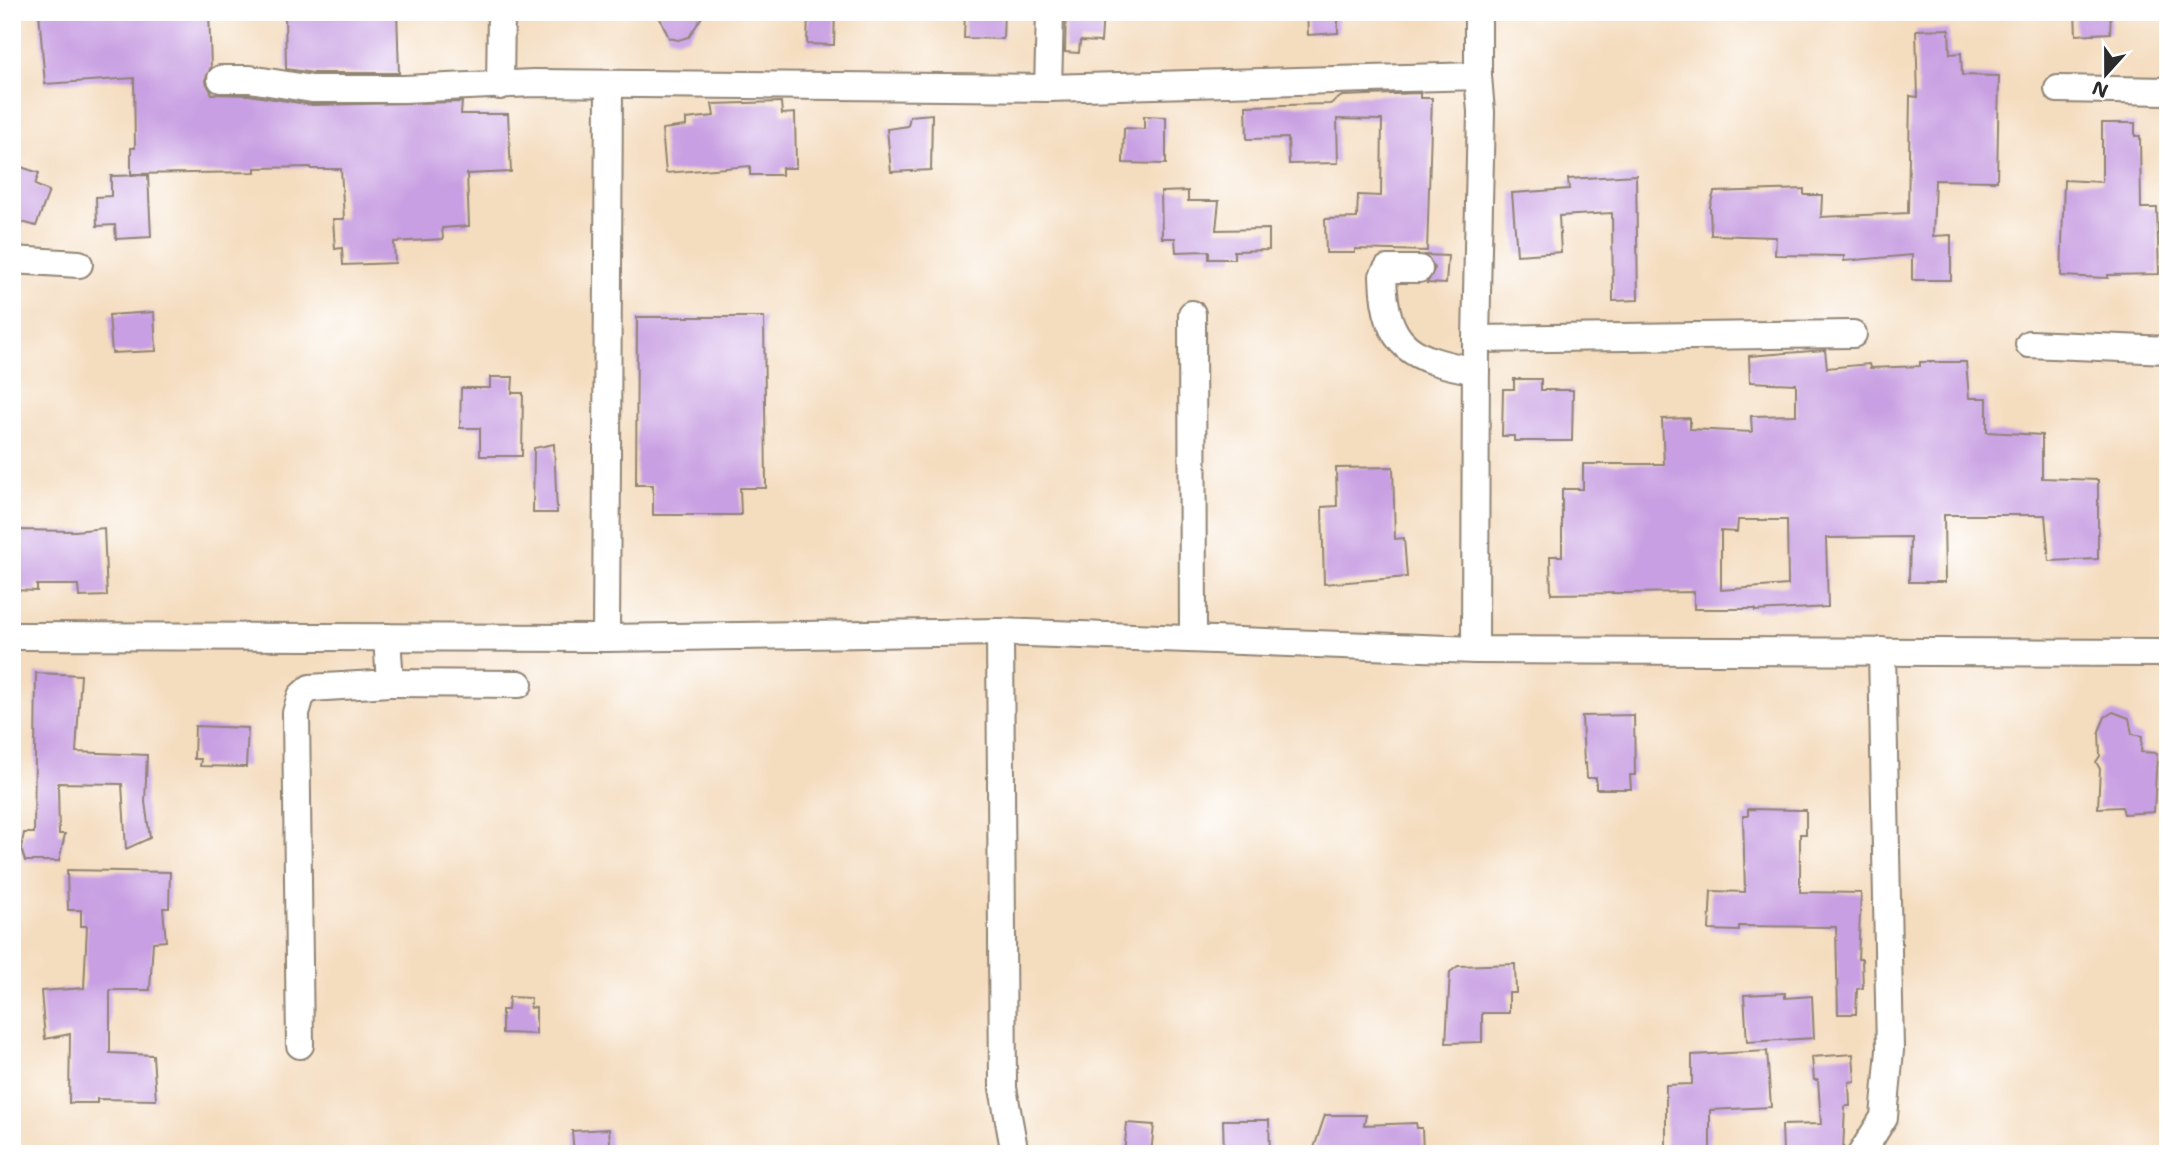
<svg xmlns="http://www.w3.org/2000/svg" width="2180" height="1166" font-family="'Shantell Sans',sans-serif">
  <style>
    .building { fill: #c89fe2; fill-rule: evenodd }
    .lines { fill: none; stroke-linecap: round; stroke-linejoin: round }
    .street-casing { stroke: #908474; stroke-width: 30 }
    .street { stroke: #fff; stroke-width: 26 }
  </style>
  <rect width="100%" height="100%" fill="#fff"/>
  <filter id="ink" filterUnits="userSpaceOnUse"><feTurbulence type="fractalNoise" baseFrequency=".0143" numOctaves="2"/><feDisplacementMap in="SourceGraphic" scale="14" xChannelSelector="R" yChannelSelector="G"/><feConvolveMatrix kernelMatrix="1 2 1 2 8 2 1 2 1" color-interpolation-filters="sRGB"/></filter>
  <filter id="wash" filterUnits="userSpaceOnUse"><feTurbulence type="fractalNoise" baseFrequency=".00686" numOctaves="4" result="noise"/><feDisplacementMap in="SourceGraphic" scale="28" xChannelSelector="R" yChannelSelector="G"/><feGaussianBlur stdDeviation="1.57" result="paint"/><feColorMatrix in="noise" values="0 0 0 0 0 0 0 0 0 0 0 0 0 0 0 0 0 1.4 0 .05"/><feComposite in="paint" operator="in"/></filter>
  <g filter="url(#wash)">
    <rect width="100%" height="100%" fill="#f4dcbe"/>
    <g id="blocks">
      <g class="building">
        <polygon points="39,12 209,12 211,67 205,80 212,94 249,95 312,105 462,102 461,114 508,114 511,172 467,174 469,226 442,228 443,239 394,242 395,263 343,265 342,248 335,249 333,219 344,219 341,169 311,169 311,167 255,168 255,172 131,174 131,148 135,148 134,78 45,84"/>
        <polygon points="285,12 397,12 399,73 313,73 286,69"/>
        <polygon points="657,12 705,12 689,37 678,40 669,38"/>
        <polygon points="808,12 835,12 834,45 807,44"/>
        <polygon points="965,12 1004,12 1003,39 964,38"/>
        <polygon points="1066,12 1103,12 1101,42 1080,41 1079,53 1065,52"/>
        <polygon points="1307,12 1338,12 1338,33 1308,35"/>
        <polygon points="2075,12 2111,12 2110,33 2076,35"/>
        <polygon points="1949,29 1950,54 1961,53 1962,75 1999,76 1997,181 1935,180 1933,236 1951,235 1951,280 1912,280 1912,255 1844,261 1844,256 1775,255 1776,237 1711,235 1710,206 1714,192 1804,189 1804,195 1822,195 1821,217 1908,213 1910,96 1918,97 1916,30"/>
        <polygon points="1420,93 1420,98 1432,98 1427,251 1355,249 1355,253 1326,253 1325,219 1357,218 1358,195 1381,196 1382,120 1337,119 1338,163 1289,164 1288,138 1247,139 1246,106 1330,104 1342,96"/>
        <polygon points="781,102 782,114 795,113 796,168 782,168 782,175 750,175 750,166 666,173 662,129 686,126 686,119 714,116 712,104"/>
        <polygon points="932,114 931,170 891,172 887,129 908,126 910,116"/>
        <polygon points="1144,116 1166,117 1166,164 1123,163 1124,128 1144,129"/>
        <polygon points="2102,123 2135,123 2135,136 2140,136 2141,208 2157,208 2159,274 2108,275 2108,278 2061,276 2064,180 2102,182"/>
        <polygon points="12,164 39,173 35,185 49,191 36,226 22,222 16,240 12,239"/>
        <polygon points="148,175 151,237 116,239 115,225 97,226 96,197 111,196 111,176"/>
        <polygon points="1636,175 1638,300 1613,301 1612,213 1559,216 1561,252 1517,255 1512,193 1569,189 1568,179"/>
        <polygon points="1188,191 1188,201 1219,201 1216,230 1269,229 1269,250 1234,251 1234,259 1209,259 1209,251 1176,252 1175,238 1162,238 1161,192"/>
        <polygon points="1425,255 1448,256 1446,284 1427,283 1435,268"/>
        <polygon points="154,312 156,351 112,353 109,315"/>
        <polygon points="637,317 764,317 766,488 740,488 741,515 653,515 653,485 636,485"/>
        <path d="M1825 350 1827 368 1869 364 1870 368 1920 366V362H1966L1969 398H1987V432L2042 435V478L2098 480V559L2049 561 2045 515H1944L1945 582H1909L1910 537 1826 538 1828 607 1755 611V609H1694V592L1551 594 1550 556H1562V489H1583V464H1664L1662 419 1690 418V429L1752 432 1751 416 1796 415V384L1750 382 1749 356ZM1738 520H1787L1788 585 1721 590V531L1737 532Z"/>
        <polygon points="490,377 513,377 512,393 523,393 522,456 480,456 480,428 460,428 461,388 490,388"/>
        <polygon points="1514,379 1541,379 1541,390 1573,390 1572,441 1514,441 1514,436 1502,436 1503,389 1514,389"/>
        <polygon points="554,444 557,513 533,513 534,448"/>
        <polygon points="1393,467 1395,539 1404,538 1407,577 1324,584 1322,507 1337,506 1336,468"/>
        <polygon points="104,528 107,596 79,597 78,585 37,585 37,591 12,590 12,538 15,538 16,530 75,531"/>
        <polygon points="36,673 81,675 76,752 147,755 145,802 150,838 126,849 122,784 58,783 59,834 65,834 59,861 25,861 21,848 24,833 34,833"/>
        <polygon points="2113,712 2129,718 2132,734 2142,736 2141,752 2157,753 2154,812 2124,814 2122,807 2098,808 2100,769 2096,762 2100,756 2099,731 2105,717"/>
        <polygon points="1634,715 1635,775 1630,775 1631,789 1596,789 1596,778 1587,778 1586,763 1584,764 1582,716"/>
        <polygon points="195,726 248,728 246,767 200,766 201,759 194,759"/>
        <polygon points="1748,809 1806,810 1806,834 1800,834 1800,892 1861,893 1858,959 1862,959 1863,988 1857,989 1856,1014 1838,1014 1836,927 1739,926 1739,931 1709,930 1711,891 1745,892 1743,816 1748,816"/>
        <polygon points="67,870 170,872 169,908 163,908 166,941 153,942 150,990 110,990 110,1053 153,1055 156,1100 97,1099 97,1103 69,1103 70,1034 45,1039 41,991 84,988 87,926 81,926 81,910 68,910"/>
        <polygon points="1515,964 1516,993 1509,993 1509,1013 1482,1013 1482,1042 1446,1043 1450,972 1458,966"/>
        <polygon points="1785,993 1785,998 1812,996 1814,1038 1747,1042 1744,995"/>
        <polygon points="509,997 531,998 530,1008 536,1007 536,1034 502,1033 502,1010 508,1010"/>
        <polygon points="1767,1051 1771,1107 1710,1110 1710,1150 1666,1150 1666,1085 1692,1084 1692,1055"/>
        <polygon points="1853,1054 1855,1081 1849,1082 1850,1106 1845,1106 1843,1152 1783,1152 1782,1125 1821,1124 1818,1080 1814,1080 1812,1057"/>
        <polygon points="1325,1115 1366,1115 1364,1125 1416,1123 1417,1128 1422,1128 1423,1154 1312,1154"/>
        <polygon points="1223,1120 1269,1120 1270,1154 1224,1154"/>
        <polygon points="1127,1123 1154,1125 1151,1154 1124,1154"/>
        <polygon points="609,1129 611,1154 574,1154 572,1131"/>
      </g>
    </g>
  </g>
  <g filter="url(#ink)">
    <use href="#blocks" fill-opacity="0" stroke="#908474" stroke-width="2"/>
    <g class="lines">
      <g class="street-casing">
        <g id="street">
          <polyline points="1478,76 1478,12"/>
          <polyline points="221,79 250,79 312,89 404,89 534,83 1048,88 1478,76 1481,112 1476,339 1475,650"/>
          <polyline points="500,86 501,12"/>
          <polyline points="1048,88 1050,12"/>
          <polyline points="2058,89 2168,91"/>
          <polyline points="12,260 79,264"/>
          <path d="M1419 269H1387L1383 276C1385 350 1413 359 1476 371"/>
          <polyline points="1192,314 1193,639"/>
          <polyline points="1476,339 1853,334"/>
          <polyline points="2029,344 2168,350"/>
          <polyline points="1000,632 1003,1088 1015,1154"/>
          <polyline points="12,636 606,638 1000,632 1475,650 2168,653"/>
          <polyline points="606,638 609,85"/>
          <polyline points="390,683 519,684"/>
          <polyline points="300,1045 296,713 301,696 310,688 390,683 387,637"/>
          <polyline points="1861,1154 1884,1117 1890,1050 1882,651"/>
        </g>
      </g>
      <use href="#street" class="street"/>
    </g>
  </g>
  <rect width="2180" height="1166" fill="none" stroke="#fff" stroke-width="42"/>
  <g transform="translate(2106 74) rotate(201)" stroke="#ffffff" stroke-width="5" paint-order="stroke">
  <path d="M0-5L12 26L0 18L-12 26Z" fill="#2b2b2b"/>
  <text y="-10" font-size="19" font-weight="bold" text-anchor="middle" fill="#2b2b2b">N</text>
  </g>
</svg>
